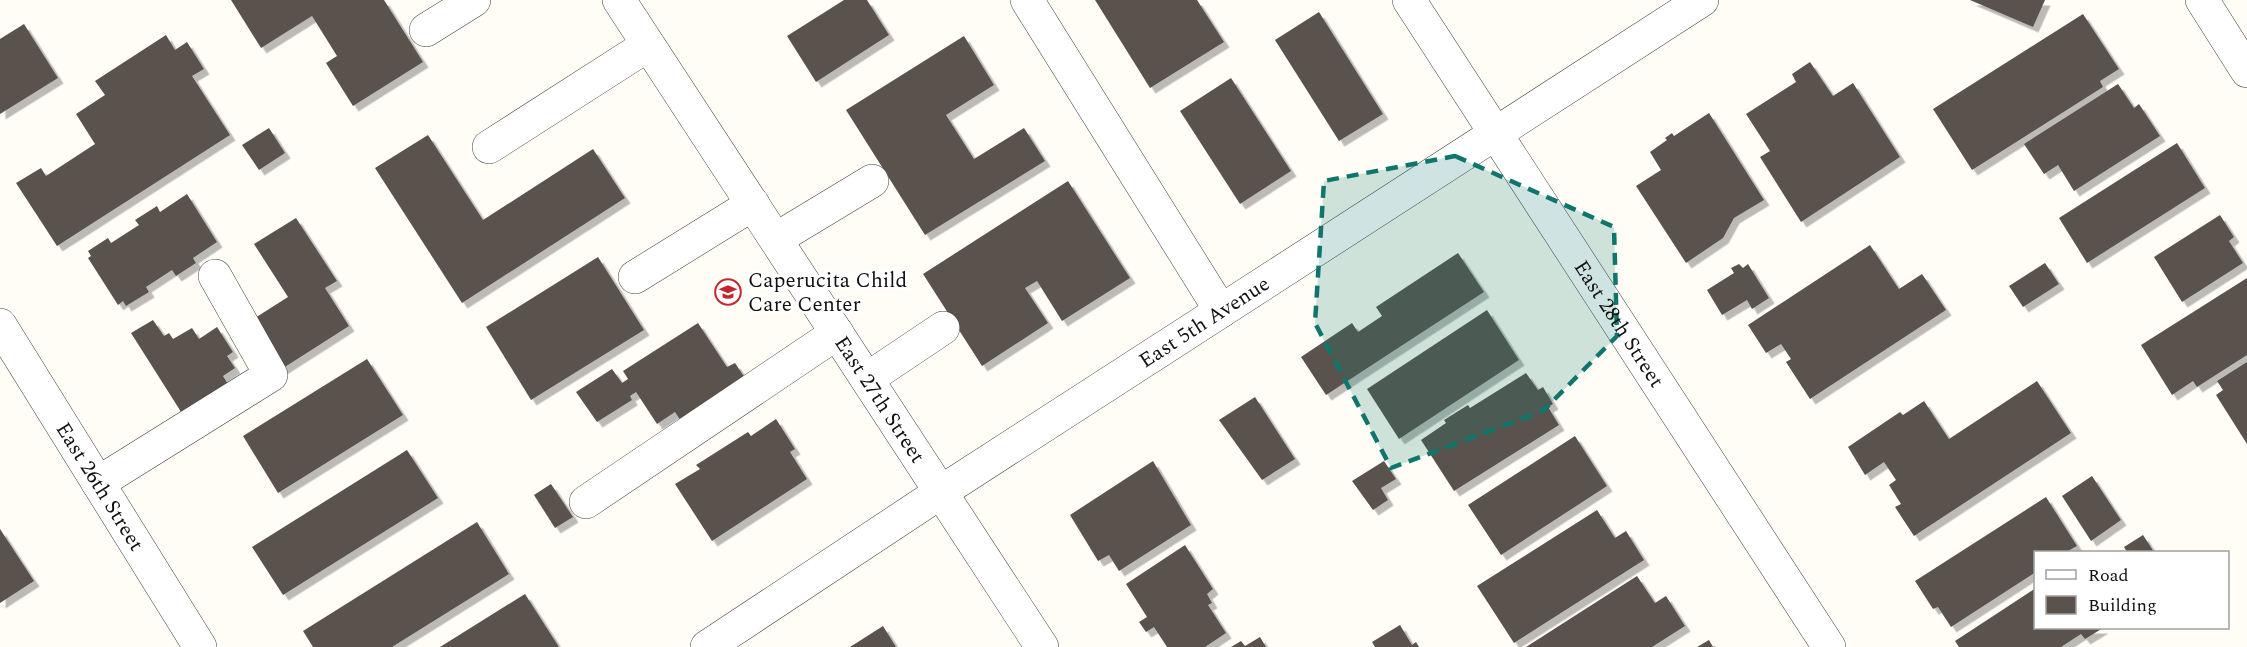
<svg xmlns="http://www.w3.org/2000/svg" width="2247" height="647" font-family="Spectral,serif">
  <style>
    .building { fill: #5a524d; filter: url(#shadow) }
    .lines { fill: none; stroke-linecap: round; stroke-linejoin: round }
    .minor-casing { stroke: #444; stroke-width: 34 }
    .minor { stroke: #fff; stroke-width: 33 }
    .marked { fill: #0f766e; fill-opacity: 0.2; stroke: #0f766e; stroke-width: 4.5; stroke-dasharray: 12 8; stroke-linejoin: round }
    .labels { text-anchor: middle; stroke-width: 6; stroke-linejoin: round; paint-order: stroke }
    .poi-label { font-size: 21px; fill: #111; stroke: #fff; text-anchor: start }
    .street-label { font-size: 21px; fill: #111; stroke: #fff }
  </style>
  <defs>
    <filter id="shadow"><feDropShadow dx="5.5" dy="5.5" stdDeviation="0" flood-color="#0004"/></filter>
  </defs>
  <rect width="100%" height="100%" fill="#fffdf5"/>
  <g class="building">
    <polygon points="231,0 384,0 423,62 353,106 326,63 337,56 312,16 261,48"/>
    <polygon points="844,0 867,0 889,35 816,82 787,36"/>
    <polygon points="1095,0 1197,0 1224,42 1150,88"/>
    <polygon points="1970,0 2045,0 2033,27"/>
    <polygon points="1319,12 1383,114 1339,141 1275,40"/>
    <polygon points="2083,14 2119,69 2100,81 2103,87 1972,170 1933,109"/>
    <polygon points="24,24 58,78 0,114 0,39"/>
    <polygon points="166,35 175,50 187,42 204,69 192,76 230,135 57,246 16,183 41,168 46,176 95,144 76,114 105,95 95,81"/>
    <polygon points="964,36 994,85 946,115 974,159 1024,128 1045,161 925,235 846,110"/>
    <polygon points="1810,62 1833,96 1853,83 1900,157 1801,222 1760,157 1770,151 1746,114 1796,82 1792,74"/>
    <polygon points="1231,78 1291,171 1240,204 1180,111"/>
    <polygon points="2118,84 2134,108 2139,104 2160,136 2074,191 2058,165 2044,174 2024,144"/>
    <polygon points="1709,113 1764,200 1734,218 1723,238 1686,263 1636,186 1661,170 1650,152 1667,140 1665,138 1672,133 1674,136"/>
    <polygon points="269,128 285,153 259,170 242,145"/>
    <polygon points="428,135 483,220 593,149 625,198 462,303 375,168"/>
    <polygon points="2177,143 2205,188 2087,263 2059,218"/>
    <polygon points="1068,181 1130,278 1062,321 1037,281 1025,288 1048,323 982,366 923,274"/>
    <polygon points="187,194 217,242 193,258 196,263 176,276 172,270 146,287 149,292 126,306 123,301 118,305 88,258 91,256 88,251 108,238 111,243 139,225 135,220 157,206 160,212"/>
    <polygon points="2220,215 2234,237 2229,241 2243,263 2182,302 2154,257"/>
    <polygon points="296,218 337,281 325,288 349,326 277,372 247,323 288,297 254,244"/>
    <polygon points="1870,245 1899,289 1922,274 1946,310 1810,399 1786,362 1791,359 1781,344 1766,353 1748,325"/>
    <polygon points="1458,253 1484,292 1326,395 1301,357 1352,323 1358,332 1382,316 1376,307"/>
    <polygon points="598,257 644,330 531,400 486,327"/>
    <polygon points="2045,263 2059,284 2023,307 2009,286"/>
    <polygon points="1739,264 1743,268 1748,264 1769,298 1752,309 1747,300 1722,315 1707,290 1734,273 1731,268"/>
    <polygon points="2247,278 2247,355 2197,387 2193,381 2172,395 2141,345"/>
    <polygon points="1487,310 1519,360 1399,439 1367,389"/>
    <polygon points="153,320 164,336 169,333 173,339 192,328 199,339 217,327 233,352 227,356 235,368 223,376 229,386 183,415 131,333"/>
    <polygon points="698,323 727,367 735,363 749,384 688,432 675,412 657,424 636,392 630,396 632,400 597,422 576,392 612,369 622,383 628,379 623,371"/>
    <polygon points="367,359 403,415 278,493 243,436"/>
    <polygon points="2247,362 2247,444 2216,395 2223,390 2217,381"/>
    <polygon points="1526,373 1538,390 1543,387 1553,404 1548,407 1559,425 1454,491 1421,440 1446,423 1444,420 1468,405 1470,408"/>
    <polygon points="2037,381 2071,433 1914,536 1895,507 1901,504 1889,485 1896,480 1884,462 1865,475 1848,447 1900,412 1903,415 1924,401 1949,439"/>
    <polygon points="1255,397 1295,459 1262,480 1219,420"/>
    <polygon points="776,419 795,449 790,452 807,479 712,541 675,484 700,469 696,465 748,432 751,436"/>
    <polygon points="1575,436 1607,486 1501,555 1468,505"/>
    <polygon points="407,450 438,498 283,595 252,547"/>
    <polygon points="1153,461 1191,525 1119,571 1109,555 1098,561 1070,515"/>
    <polygon points="1384,461 1396,479 1381,488 1388,500 1373,510 1352,481"/>
    <polygon points="2092,476 2121,520 2091,541 2062,496"/>
    <polygon points="551,484 573,517 555,528 534,495"/>
    <polygon points="2046,497 2077,546 2066,552 2036,552 2036,572 1951,627 1938,607 1933,609 1915,581"/>
    <polygon points="1597,510 1615,538 1626,531 1644,560 1514,643 1477,586"/>
    <polygon points="477,522 509,574 392,647 313,647 303,631"/>
    <polygon points="0,529 34,581 0,603"/>
    <polygon points="2143,535 2154,552 2127,552 2124,547"/>
    <polygon points="1185,545 1213,589 1207,594 1212,603 1208,605 1226,633 1205,647 1167,647 1154,627 1146,632 1139,622 1147,617 1126,584"/>
    <polygon points="1637,576 1655,603 1666,596 1685,626 1652,647 1526,647"/>
    <polygon points="2036,588 2036,628 2103,628 2085,639 2081,634 2061,647 1959,647 1955,641"/>
    <polygon points="525,594 559,647 440,647"/>
    <polygon points="1400,625 1412,645 1416,642 1419,647 1375,647 1372,642"/>
    <polygon points="883,626 896,647 850,647"/>
    <polygon points="1260,637 1266,647 1231,647 1241,641 1245,646"/>
    <polygon points="1709,640 1713,647 1697,647"/>
  </g>
  <g class="lines">
    <g class="minor-casing">
      <g id="minor">
        <path id="s1" d="M619 0 1042 647"/>
        <polyline points="1027,0 1221,311"/>
        <path id="s2" d="M1409 0 1829 647"/>
        <polyline points="2202,0 2247,71"/>
        <polyline points="426,30 474,0"/>
        <polyline points="489,147 648,45"/>
        <polyline points="776,239 872,181"/>
        <polyline points="635,277 753,204"/>
        <path id="s3" d="M0 325 200 647"/>
        <polyline points="867,379 943,328"/>
        <polyline points="98,483 271,375 215,276"/>
        <polyline points="586,502 837,333"/>
        <path id="s4" d="M707 647 941 492 1702 0"/>
      </g>
    </g>
    <use href="#minor" class="minor"/>
  </g>
  <path class="marked" d="M1455 156 1614 227 1617 336 1543 411 1391 468 1315 323 1324 181Z"/>
  <defs>
    <g id="school-ring" transform="scale(1.35)"><circle r="9.5" fill="#fff" stroke="#c4262e" stroke-width="1.5"/><path d="M0-5L7-2L0 1L-7-2ZM-4 1L0 2.5L4 1V4Q0 6-4 4Z" fill="#c4262e"/></g>
  </defs>
  <g fill-rule="evenodd">
    <use href="#school-ring" x="728" y="292"/>
  </g>
  <g class="labels">
    <g class="poi-label">
      <text x="748" y="287">Caperucita Child<tspan x="748" dy="24">Care Center</tspan></text>
    </g>
    <g class="street-label">
      <text dy="7" stroke="none"><textPath href="#s4" startOffset="594">East 5th Avenue</textPath></text>
      <text dy="7" stroke="none"><textPath href="#s2" startOffset="386">East 28th Street</textPath></text>
      <text dy="7" stroke="none"><textPath href="#s1" startOffset="477">East 27th Street</textPath></text>
      <text dy="7" stroke="none"><textPath href="#s3" startOffset="190">East 26th Street</textPath></text>
    </g>
  </g>
  <rect x="2034" y="551" width="195" height="78" fill="#ffffff" stroke="#a0a0a0" stroke-width="1.5"/>
  <rect x="2046" y="570" width="30" height="9" fill="#ffffff" stroke="#a0a0a0" stroke-width="1.5"/>
  <text x="2088" y="581" font-size="18" fill="#111111">Road</text>
  <rect x="2046" y="596" width="30" height="18" fill="#5a524d" stroke="#a0a0a0" stroke-width="1.5"/>
  <text x="2088" y="611" font-size="18" fill="#111111">Building</text>
</svg>
